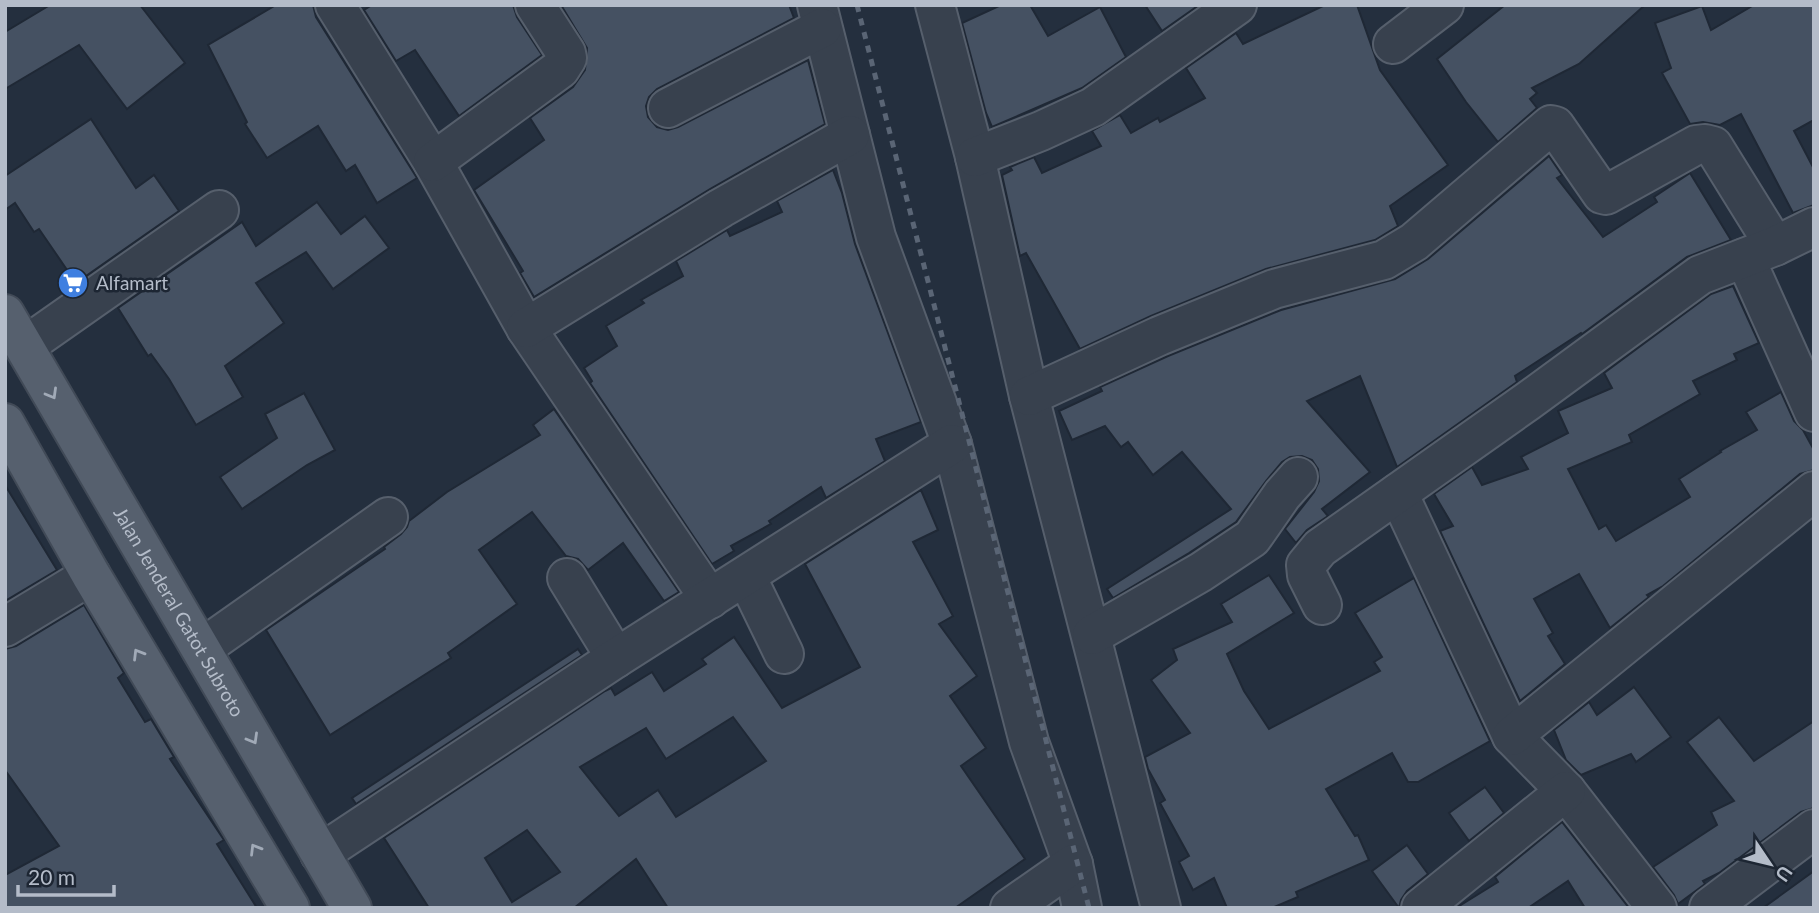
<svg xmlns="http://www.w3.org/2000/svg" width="1819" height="913" font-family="Lato,sans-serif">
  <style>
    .building { fill: #455162; stroke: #1f2835; stroke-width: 2; fill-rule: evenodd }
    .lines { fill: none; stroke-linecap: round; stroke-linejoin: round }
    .minor-casing { stroke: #565f6c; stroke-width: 42 }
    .major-casing { stroke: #414a57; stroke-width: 42 }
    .minor { stroke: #38414e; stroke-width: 38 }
    .major { stroke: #56606e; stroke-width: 38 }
    .rail { stroke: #5a6575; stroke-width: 5; stroke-dasharray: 7 7; stroke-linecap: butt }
    .oneway { stroke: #a1aab7 }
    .labels { text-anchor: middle; stroke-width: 5; stroke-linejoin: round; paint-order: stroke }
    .poi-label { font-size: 19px; fill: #b4bcc9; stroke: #1d2633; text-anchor: start }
    .street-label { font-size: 19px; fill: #b4bcc9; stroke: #1d2633 }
  </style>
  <rect width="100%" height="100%" fill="#242f3e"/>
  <g class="building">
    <polygon points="50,5 140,5 185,63 127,109 79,45 5,89 5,32"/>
    <polygon points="276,5 313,5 316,17 417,178 377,203 355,165 346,171 318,126 267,158 245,124 247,122 208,45"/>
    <polygon points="372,5 513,5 517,17 542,55 459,116 415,50 396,61 364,10"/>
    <polygon points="561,5 789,5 794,18 657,89 649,97 646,106 648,117 657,127 668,130 678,127 808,60 825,124 710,189 534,297 520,273 523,271 474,190 544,140 530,118 573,87 585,70 587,48"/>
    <polygon points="1001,5 1030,5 1048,36 1100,7 1126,57 1082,88 992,127 986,113 962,23"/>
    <polygon points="1145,5 1199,5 1162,31"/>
    <polygon points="1325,5 1357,5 1380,70 1448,165 1390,206 1398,226 1375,240 1266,269 1151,316 1080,349 1026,253 1020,256 1002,175 1012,170 1010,167 1034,157 1042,173 1101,146 1092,131 1120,115 1131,133 1158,118 1160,122 1205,98 1186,68 1236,33 1243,44"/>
    <polygon points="1505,5 1645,5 1579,64 1532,88 1537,93 1530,99 1537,108 1498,142 1466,102 1437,59"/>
    <polygon points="1754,5 1814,5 1814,120 1794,131 1814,169 1814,205 1793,213 1741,114 1720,125 1703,122 1690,124 1662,73 1671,68 1655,23 1702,6 1711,30"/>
    <polygon points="91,119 136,188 154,175 179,211 76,283 39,229 34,232 15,203 5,210 5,176"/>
    <polygon points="1549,156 1562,175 1557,178 1603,237 1657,202 1654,197 1690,173 1731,240 1687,257 1582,334 1581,333 1515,376 1517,382 1397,467 1360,376 1307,401 1370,472 1322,509 1328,516 1307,530 1296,543 1285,529 1314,492 1319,481 1318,469 1312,460 1302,456 1290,457 1282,462 1266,481 1236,522 1189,553 1113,598 1107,589 1231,509 1182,452 1153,475 1128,442 1121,447 1105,426 1072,440 1059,411 1102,391 1100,387 1168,356 1281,310 1395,279 1428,259"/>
    <polygon points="833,170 842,193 855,244 921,422 876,439 885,461 826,498 821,487 769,521 771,524 731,546 734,551 712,564 590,383 592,381 584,368 617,346 606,326 644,303 641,300 683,276 676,261 727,230 730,236 782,212 777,201"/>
    <polygon points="317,202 341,234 365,216 389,248 333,289 306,252 256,283 284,323 225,366 243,397 196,425 169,379 151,354 148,356 118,308 242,222 256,246"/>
    <polygon points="1733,286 1759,343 1734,354 1737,360 1693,381 1700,394 1629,435 1632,442 1568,469 1599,529 1606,525 1616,541 1690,497 1679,479 1721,452 1720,451 1757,430 1746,412 1781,392 1794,421 1803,430 1814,450 1814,470 1800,474 1663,586 1647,595 1649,597 1610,628 1579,574 1534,599 1553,633 1548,636 1565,664 1520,701 1440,531 1453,526 1434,494 1472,467 1482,485 1528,469 1521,457 1568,433 1558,411 1612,388 1604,373 1711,294"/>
    <polygon points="304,393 335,450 307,465 242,509 220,477 277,438 265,414"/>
    <polygon points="554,409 679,592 664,601 623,543 588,570 578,559 566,556 532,512 479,550 517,604 448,653 451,658 330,735 266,630 385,549 384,547 401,534 407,527 409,521 447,492 540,435 533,425"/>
    <polygon points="5,485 57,570 5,601"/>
    <path d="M921 490 938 530 913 542 953 616 939 624 977 676 950 696 986 748 961 766 1025 859 955 908H668L636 859 574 908H429L384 838 605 691 611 688 615 695 652 672 664 691 706 664 702 659 734 637 782 708 860 667 805 564ZM733 717 766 761 676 817 658 790 619 816 580 767 646 728 666 759ZM527 830 560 872 512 902 485 858Z"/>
    <polygon points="1269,575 1294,613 1227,654 1244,691 1269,729 1380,671 1374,662 1382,657 1355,613 1414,578 1490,741 1418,782 1408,782 1392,753 1326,789 1355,836 1358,835 1369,860 1296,892 1298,897 1272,908 1227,908 1214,878 1193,890 1179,862 1189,856 1160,803 1165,800 1148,769 1145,757 1190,733 1151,680 1177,660 1173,649 1232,622 1221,604"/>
    <polygon points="84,605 124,673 118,678 145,722 151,719 174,757 170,759 224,840 217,844 257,908 5,908 5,875 59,846 5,770 5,649 16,646"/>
    <polygon points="578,649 582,655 356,804 352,798"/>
    <polygon points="1634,687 1671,737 1636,762 1631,754 1581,775 1566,760 1554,730 1589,702 1597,715"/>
    <polygon points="1719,717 1754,761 1814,721 1814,808 1801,812 1719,873 1703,881 1705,884 1678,904 1674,895 1653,867 1717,825 1711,812 1734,801 1687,742"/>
    <polygon points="1485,787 1504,813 1469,841 1449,813"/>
    <polygon points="1562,822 1629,908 1585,908 1568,881 1528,908 1456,908 1498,882 1495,877"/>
    <polygon points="1407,845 1428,874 1407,891 1401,900 1399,908 1372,871"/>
    <polygon points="1814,871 1814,908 1763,908"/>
  </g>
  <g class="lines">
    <g class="minor-casing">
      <g id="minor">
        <polyline points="335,5 433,162 526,328 710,599"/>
        <polyline points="817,5 876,237 952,444 1029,742 1073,864 1082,908"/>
        <polyline points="935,5 975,157 1029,396 1161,908"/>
        <polyline points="1393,44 1444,5"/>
        <polyline points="668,108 822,28"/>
        <polyline points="975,157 1041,131 1093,107 1237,5"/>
        <polyline points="433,162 560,69 567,58 566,53 535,5"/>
        <polyline points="1745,258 1814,412"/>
        <polyline points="526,328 721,208 850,135"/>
        <polyline points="25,346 219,210"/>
        <polyline points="1029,396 1159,336 1274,289 1384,260 1414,242 1551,125 1555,126 1602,194 1606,195 1696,145 1705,144 1713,146 1775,246"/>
        <polyline points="1398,493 1512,736 1566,791 1657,908"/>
        <polyline points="746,576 784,654"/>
        <polyline points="567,578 616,658"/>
        <polyline points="1322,605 1307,575 1306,565 1320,548 1528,401 1700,275 1775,246 1814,227"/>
        <polyline points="5,627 91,575"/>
        <polyline points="1092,635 1201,572 1252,538 1282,495 1298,477"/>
        <polyline points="201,649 388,517"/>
        <polyline points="1512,736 1814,491"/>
        <polyline points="320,854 616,658 952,444"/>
        <polyline points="1010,908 1073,864"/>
        <polyline points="1421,908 1566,791"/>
        <polyline points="1709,908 1814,829"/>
      </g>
    </g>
    <g class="major-casing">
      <g id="major">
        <path id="s1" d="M5 314 352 908"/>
        <polyline points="5,423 91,575 290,908"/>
      </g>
    </g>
    <use href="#minor" class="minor"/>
    <use href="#major" class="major"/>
    <polyline class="rail" points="857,5 1089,908"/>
  </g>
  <defs><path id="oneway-chevron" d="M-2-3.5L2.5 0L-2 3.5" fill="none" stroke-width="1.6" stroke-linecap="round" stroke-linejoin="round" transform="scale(1.75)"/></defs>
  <g class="oneway">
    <use href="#oneway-chevron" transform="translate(52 394) rotate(60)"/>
    <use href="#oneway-chevron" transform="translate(138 654) rotate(-121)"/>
    <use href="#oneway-chevron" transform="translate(253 739) rotate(60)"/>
    <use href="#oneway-chevron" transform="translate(255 849) rotate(-121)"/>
  </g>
  <defs>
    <g id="supermarket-disc" transform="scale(1.575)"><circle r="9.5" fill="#3f7fe0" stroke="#1d2633"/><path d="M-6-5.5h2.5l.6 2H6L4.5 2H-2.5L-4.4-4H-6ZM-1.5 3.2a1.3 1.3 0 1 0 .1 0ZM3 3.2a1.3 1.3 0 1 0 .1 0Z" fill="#fff"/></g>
  </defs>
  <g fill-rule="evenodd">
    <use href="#supermarket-disc" x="73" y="283"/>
  </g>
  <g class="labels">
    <g class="poi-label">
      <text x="96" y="290">Alfamart</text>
    </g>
    <g class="street-label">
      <text dy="7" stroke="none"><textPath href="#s1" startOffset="345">Jalan Jenderal Gatot Subroto</textPath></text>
    </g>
  </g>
  <rect width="1819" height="913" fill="none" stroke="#b4bcc9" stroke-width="14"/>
  <g transform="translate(1770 864) rotate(125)" stroke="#1d2633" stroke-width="5" paint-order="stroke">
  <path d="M0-5L12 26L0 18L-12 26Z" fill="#b4bcc9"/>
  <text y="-10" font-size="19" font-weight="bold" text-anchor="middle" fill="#b4bcc9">U</text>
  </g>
  <path d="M18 885v10h96v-10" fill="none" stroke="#b4bcc9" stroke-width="3.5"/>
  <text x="28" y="885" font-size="21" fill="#b4bcc9" stroke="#1d2633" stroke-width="5" paint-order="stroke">20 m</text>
</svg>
